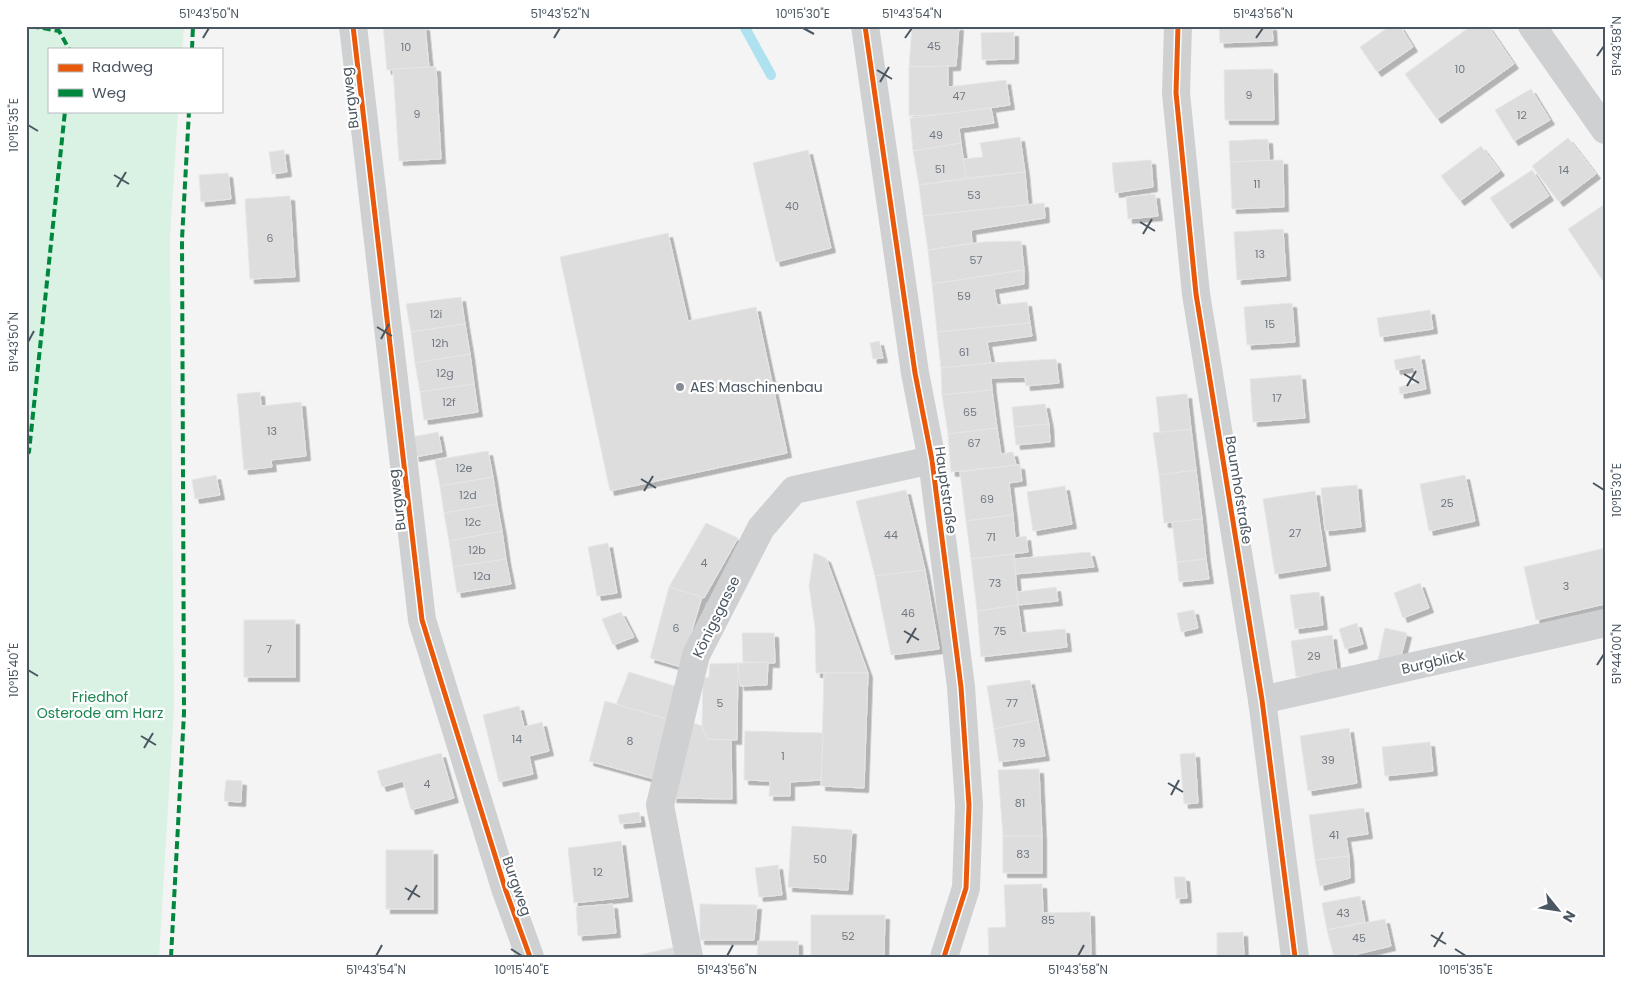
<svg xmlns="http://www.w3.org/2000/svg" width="1631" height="983" font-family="Poppins,sans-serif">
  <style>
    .green { fill: #d9f2e3 }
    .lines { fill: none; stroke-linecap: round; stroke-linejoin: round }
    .stream { stroke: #aee2f0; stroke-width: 10 }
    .building { fill: #ddddde; stroke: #e5e6e7; filter: url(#shadow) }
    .minor { stroke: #ced0d2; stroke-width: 28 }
    .quiet { stroke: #00873e; stroke-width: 4; stroke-dasharray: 8 4; stroke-linecap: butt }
    .cycleway-casing { stroke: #fff; stroke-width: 8 }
    .cycleway { stroke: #e8590c; stroke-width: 5 }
    .ticks { fill: none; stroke: #4a5661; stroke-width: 2 }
    .poi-dot { fill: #868d94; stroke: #fff; stroke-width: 2 }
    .labels { text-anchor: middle; stroke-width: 4.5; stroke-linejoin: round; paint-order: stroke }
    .number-label { font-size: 11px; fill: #707881 }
    .street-label { font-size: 14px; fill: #4a5661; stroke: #fff }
    .poi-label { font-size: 14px; fill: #4a5661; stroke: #fff; text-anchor: start }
    .park-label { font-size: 14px; fill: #17864f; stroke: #fff }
    .neatline { fill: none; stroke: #4a5661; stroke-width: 2 }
    .ticks-label { font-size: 12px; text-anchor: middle; fill: #4a5661 }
  </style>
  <defs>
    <filter id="shadow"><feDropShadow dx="4.5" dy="4.5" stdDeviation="0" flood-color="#0004"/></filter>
  </defs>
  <rect width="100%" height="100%" fill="#f4f4f4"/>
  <polygon class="green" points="26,26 184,26 182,49 49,49 49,111 178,111 170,237 174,708 159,957 26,957"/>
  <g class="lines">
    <polyline class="stream" points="744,26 771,75"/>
  </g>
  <g class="building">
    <polygon points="383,26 425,26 429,67 387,70"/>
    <polygon points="912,26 959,26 956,66 909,67"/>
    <polygon points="1219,26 1272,26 1273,41 1220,43"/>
    <polygon points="1390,26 1400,26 1413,47 1377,72 1360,47"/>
    <polygon points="1471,26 1488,26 1514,64 1437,119 1405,74"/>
    <polygon points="1014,32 1014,59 982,60 981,33"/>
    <polygon points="948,66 948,87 1006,80 1010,105 954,113 909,116 909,67"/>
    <polygon points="429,67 436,67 441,159 399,161 393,69"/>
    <polygon points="1273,69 1274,120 1225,120 1224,70"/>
    <polygon points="1531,89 1550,120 1514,141 1495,110"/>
    <polygon points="991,108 994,123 959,128 961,143 913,151 910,118"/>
    <polygon points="1020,137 1025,172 966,178 963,159 983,157 980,143"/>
    <polygon points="1568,138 1596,174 1559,202 1532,166"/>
    <polygon points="1268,139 1269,160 1230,162 1229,141"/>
    <polygon points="961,143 966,178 919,185 913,151"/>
    <polygon points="1481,146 1500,171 1460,201 1441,176"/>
    <polygon points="284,150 287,172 272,174 269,152"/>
    <polygon points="808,150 831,248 776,262 753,163"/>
    <polygon points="1151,160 1153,187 1115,193 1112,163"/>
    <polygon points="1283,160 1284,207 1232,209 1230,162"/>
    <polygon points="1532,170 1549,196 1508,224 1490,198"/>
    <polygon points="1025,172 1028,205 923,216 919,185"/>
    <polygon points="228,173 231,199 201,202 199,175"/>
    <polygon points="1155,194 1158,216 1128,219 1126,197"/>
    <polygon points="290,196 295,277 250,279 245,199"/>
    <polygon points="1044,203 1045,218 971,230 972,243 928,250 923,216"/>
    <polygon points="1605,204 1605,284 1568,229"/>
    <polygon points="1283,229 1286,276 1237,280 1234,232"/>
    <polygon points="668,233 688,321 756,307 787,453 610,491 560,257"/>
    <polygon points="1021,241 1024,270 932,284 928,250 983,242"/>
    <polygon points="1024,270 1024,284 994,289 997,305 1027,302 1030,323 937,332 932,284"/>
    <polygon points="461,297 465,324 411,332 406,304"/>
    <polygon points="1292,303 1295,342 1247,345 1244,307"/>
    <polygon points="1430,310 1433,329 1380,337 1377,318"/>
    <polygon points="1030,323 1032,336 987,342 991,363 941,368 937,332"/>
    <polygon points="465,324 470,354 415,363 411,332"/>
    <polygon points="879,341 883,358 873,359 870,343"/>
    <polygon points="470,354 474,384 420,392 415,363"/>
    <polygon points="1420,355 1426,389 1400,394 1399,387 1416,383 1414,367 1396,370 1394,360"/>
    <polygon points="1056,359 1059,383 1026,386 1025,377 991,378 992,390 942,395 941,368 991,363"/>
    <polygon points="1301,375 1305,418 1253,422 1250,379"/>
    <polygon points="474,384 478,412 424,420 420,392"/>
    <polygon points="992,390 997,428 948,434 942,395"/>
    <polygon points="260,392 261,406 301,402 306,456 271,460 272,467 244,470 237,394"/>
    <polygon points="1187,394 1191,429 1160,433 1156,397"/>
    <polygon points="1045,404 1049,424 1014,427 1012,407"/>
    <polygon points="1049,424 1050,442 1016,445 1014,427"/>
    <polygon points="997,428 1001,454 1013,452 1016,465 951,472 948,434"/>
    <polygon points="1191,429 1196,470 1159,475 1153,433"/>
    <polygon points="438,432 442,452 415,457 412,437"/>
    <polygon points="488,451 493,477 440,486 435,460"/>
    <polygon points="1016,465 1020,465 1022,481 1009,483 1013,515 966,521 960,472"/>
    <polygon points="1196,470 1202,519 1164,523 1159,475"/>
    <polygon points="216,475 220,495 195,499 192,480"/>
    <polygon points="1465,475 1475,521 1429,531 1420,484"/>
    <polygon points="493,477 497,504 444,513 440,486"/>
    <polygon points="1357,485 1361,527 1325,531 1321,488"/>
    <polygon points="1065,486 1072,524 1033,531 1027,492"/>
    <polygon points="906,490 925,570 875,576 856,501"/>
    <polygon points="1315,491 1326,566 1275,574 1263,499"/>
    <polygon points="497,504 502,531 449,541 444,513"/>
    <polygon points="1013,515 1015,538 1026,536 1028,552 971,559 966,521"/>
    <polygon points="1202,519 1206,559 1177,562 1172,522"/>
    <polygon points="706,523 738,538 704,598 669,587"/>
    <polygon points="502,531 506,559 453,567 449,541"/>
    <polygon points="608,543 617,593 597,596 588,547"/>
    <polygon points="1605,548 1605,604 1536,620 1524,567"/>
    <polygon points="1090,552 1094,567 1015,574 1014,559"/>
    <polygon points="814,553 826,558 868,673 816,673 815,627 809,586"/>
    <polygon points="1014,554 1018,605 977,611 971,559"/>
    <polygon points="506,559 511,584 457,593 453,567"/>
    <polygon points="1206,559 1209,579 1179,582 1177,562"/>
    <polygon points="925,570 939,649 891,655 875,576"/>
    <polygon points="1420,583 1429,608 1403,618 1394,593"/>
    <polygon points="669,587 702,597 681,667 650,658"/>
    <polygon points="1056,587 1058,601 1018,605 1017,592"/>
    <polygon points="1319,592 1323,625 1295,629 1290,595"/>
    <polygon points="1018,605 1022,633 1065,629 1067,647 981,657 977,611"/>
    <polygon points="1194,610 1198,628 1181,632 1177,613"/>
    <polygon points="621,612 634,637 613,645 602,619"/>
    <rect x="244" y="620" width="51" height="57"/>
    <polygon points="1357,623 1363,644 1345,649 1339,629"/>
    <polygon points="1385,628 1407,633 1399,664 1378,660"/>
    <polygon points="742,633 774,633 775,663 743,662"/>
    <polygon points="1332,635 1337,671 1296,677 1291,641"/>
    <polygon points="768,662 767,685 740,686 738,663"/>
    <polygon points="738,663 737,740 707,739 702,726 703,679 709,677 710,664"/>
    <polygon points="629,672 678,687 671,720 616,705"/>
    <polygon points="824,673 868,673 864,788 821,786"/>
    <polygon points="1030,680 1038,720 994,729 987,686"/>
    <polygon points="605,701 671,720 654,779 589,761"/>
    <polygon points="519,706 524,727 542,722 549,751 529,756 533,774 499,782 483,715"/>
    <polygon points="1038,720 1045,756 999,762 994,729"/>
    <polygon points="690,722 702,726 707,739 731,740 732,799 672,798"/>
    <polygon points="1349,728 1357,783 1308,791 1300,736"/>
    <polygon points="745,731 823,733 821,780 790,782 790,796 769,796 770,781 744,780"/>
    <polygon points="1430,742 1433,771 1385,776 1382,747"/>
    <polygon points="441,753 454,798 411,810 403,781 382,787 377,771"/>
    <polygon points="1195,753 1198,803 1184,804 1180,754"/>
    <polygon points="1039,769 1042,836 1003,836 998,770"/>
    <polygon points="226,780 242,781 241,802 224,801"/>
    <polygon points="1364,808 1368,834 1346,837 1349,856 1315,860 1309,815"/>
    <polygon points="639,812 641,822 620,824 618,815"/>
    <polygon points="792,826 852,830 848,890 788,887"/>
    <rect x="1003" y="836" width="39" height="37"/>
    <polygon points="621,841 628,897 574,903 568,848"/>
    <rect x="386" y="850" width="47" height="59"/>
    <polygon points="1349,856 1350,878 1320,886 1315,860"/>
    <polygon points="778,865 782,895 759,897 755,868"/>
    <polygon points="1174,877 1185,877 1187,898 1176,899"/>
    <polygon points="1042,884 1043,913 1090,912 1091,955 989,957 988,928 1006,927 1004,885"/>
    <polygon points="1360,896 1365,922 1327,930 1322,903"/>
    <polygon points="613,904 616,933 578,936 576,907"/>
    <polygon points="700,904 757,905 754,940 700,940"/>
    <polygon points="811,915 885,915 884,957 811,957"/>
    <polygon points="1385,919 1391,946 1345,957 1334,957 1327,930"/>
    <polygon points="1243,932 1244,957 1217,957 1217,933"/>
    <polygon points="758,941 798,941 798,957 757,957"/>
    <polygon points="676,947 678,957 640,957 639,955"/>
  </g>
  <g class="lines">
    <g class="minor">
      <polyline points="353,26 422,620 506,891 530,957"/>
      <polyline points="865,26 915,373 932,460 961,687 969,805 966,888 944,957"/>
      <polyline points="1178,26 1176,93 1196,294 1262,700 1295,957"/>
      <polyline points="1532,26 1605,130"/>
      <polyline points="1262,700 1605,623"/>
      <polyline points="689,957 660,805 696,655 761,528 794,490 932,460"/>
    </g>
    <g class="quiet">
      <polyline points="31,26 59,31 69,49"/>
      <polyline points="192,49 193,26"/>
      <polyline points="26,454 29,452 65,111"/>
      <polyline points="171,957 184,713 182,239 189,111"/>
    </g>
    <g class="cycleway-casing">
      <g id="cycleway">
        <polyline points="353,26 422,620 506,891 530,957"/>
        <polyline points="865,26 915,373 932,460 961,687 969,805 966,888 944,957"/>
        <polyline points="1178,26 1176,93 1196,294 1262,700 1295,957"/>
      </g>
    </g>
    <use href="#cycleway" class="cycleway"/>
  </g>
  <path class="ticks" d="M803 28 814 34M203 38 209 28M554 38 560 28M905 38 912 28M1256 38 1263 28M1597 56 1604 46M877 70 892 79M880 82 889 67M28 125 38 131M114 175 129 184M117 187 126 172M1140 222 1155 231M1143 234 1152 219M377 327 392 336M381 339 389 324M28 342 34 331M1404 374 1419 383M1407 386 1416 371M641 479 656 488M1593 483 1604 490M644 491 653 476M904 631 919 640M907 643 916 628M1597 665 1604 654M28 670 38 676M141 736 156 745M144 748 153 733M1168 783 1183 792M1171 795 1179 780M405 888 420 897M408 900 417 885M1431 935 1446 944M1434 947 1443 932M511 949 522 956M1455 949 1466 956M376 956 382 945M727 956 733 945M1078 956 1084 945"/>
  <circle class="poi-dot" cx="680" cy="387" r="5"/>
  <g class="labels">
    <g class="number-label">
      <text x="934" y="50">45</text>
      <text x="406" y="51">10</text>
      <text x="1460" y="73">10</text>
      <text x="1249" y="99">9</text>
      <text x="959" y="100">47</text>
      <text x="417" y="118">9</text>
      <text x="1522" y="119">12</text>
      <text x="936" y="139">49</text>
      <text x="940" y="173">51</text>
      <text x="1564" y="174">14</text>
      <text x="1257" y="188">11</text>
      <text x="974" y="199">53</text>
      <text x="792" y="210">40</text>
      <text x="270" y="242">6</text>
      <text x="1260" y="258">13</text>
      <text x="976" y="264">57</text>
      <text x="964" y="300">59</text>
      <text x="436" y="318">12i</text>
      <text x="1270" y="328">15</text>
      <text x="440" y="347">12h</text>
      <text x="964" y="356">61</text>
      <text x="445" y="377">12g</text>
      <text x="1277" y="402">17</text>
      <text x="449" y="406">12f</text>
      <text x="970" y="416">65</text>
      <text x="272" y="435">13</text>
      <text x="974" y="447">67</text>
      <text x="464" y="472">12e</text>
      <text x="468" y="499">12d</text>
      <text x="987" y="503">69</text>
      <text x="1447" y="507">25</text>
      <text x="473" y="526">12c</text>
      <text x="1295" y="537">27</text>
      <text x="891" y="539">44</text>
      <text x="991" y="541">71</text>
      <text x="477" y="554">12b</text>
      <text x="704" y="567">4</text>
      <text x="482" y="580">12a</text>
      <text x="995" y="587">73</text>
      <text x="1566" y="590">3</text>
      <text x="908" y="617">46</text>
      <text x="676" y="632">6</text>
      <text x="1000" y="635">75</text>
      <text x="269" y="653">7</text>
      <text x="1314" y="660">29</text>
      <text x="720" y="707">5</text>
      <text x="1012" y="707">77</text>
      <text x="517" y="743">14</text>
      <text x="630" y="745">8</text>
      <text x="1019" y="747">79</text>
      <text x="783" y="760">1</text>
      <text x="1328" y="764">39</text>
      <text x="427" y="788">4</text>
      <text x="1020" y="807">81</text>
      <text x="1334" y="839">41</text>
      <text x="1023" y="858">83</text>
      <text x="820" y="863">50</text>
      <text x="598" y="876">12</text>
      <text x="1343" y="917">43</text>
      <text x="1048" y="924">85</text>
      <text x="848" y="940">52</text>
      <text x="1359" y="942">45</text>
    </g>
    <g class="street-label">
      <text transform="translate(350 98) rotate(-97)" y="5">Burgweg</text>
      <text transform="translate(946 490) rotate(82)" y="5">Hauptstraße</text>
      <text transform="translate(1239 490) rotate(81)" y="5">Baumhofstraße</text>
      <text transform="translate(397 500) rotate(-97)" y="5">Burgweg</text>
      <text transform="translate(716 617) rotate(-64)" y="5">Königsgasse</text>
      <text transform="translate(1433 662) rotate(-13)" y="5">Burgblick</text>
      <text transform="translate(517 886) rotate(71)" y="5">Burgweg</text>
    </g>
    <g class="poi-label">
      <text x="690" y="392">AES Maschinenbau</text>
    </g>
    <g class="park-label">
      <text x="100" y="702">Friedhof<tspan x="100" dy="16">Osterode am Harz</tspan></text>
    </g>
  </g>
  <rect width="1631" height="983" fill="none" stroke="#ffffff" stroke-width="55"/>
  <rect x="48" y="48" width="175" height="65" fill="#ffffff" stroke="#b7bbc0"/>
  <rect x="58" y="64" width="25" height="8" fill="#e8590c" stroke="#b7bbc0"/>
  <text x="92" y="72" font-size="15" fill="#4a5661">Radweg</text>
  <rect x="58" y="89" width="25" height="8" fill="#00873e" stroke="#b7bbc0"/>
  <text x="92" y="98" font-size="15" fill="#4a5661">Weg</text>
  <g transform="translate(1558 910) rotate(120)" stroke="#ffffff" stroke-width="4" paint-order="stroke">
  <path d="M0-4L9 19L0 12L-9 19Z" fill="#4a5661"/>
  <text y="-8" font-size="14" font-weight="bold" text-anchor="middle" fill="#4a5661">N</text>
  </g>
  <rect x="28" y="28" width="1576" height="928" class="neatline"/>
  <g class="ticks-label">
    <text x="209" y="18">51°43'50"N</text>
    <text x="560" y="18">51°43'52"N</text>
    <text x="803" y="18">10°15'30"E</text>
    <text x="912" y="18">51°43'54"N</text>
    <text x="1263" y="18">51°43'56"N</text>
    <text transform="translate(1617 46) rotate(-90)" y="4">51°43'58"N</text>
    <text transform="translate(14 125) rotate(-90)" y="4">10°15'35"E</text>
    <text transform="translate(14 342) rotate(-90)" y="4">51°43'50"N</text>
    <text transform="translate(1617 490) rotate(-90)" y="4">10°15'30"E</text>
    <text transform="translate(1617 654) rotate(-90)" y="4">51°44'00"N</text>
    <text transform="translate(14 670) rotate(-90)" y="4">10°15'40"E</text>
    <text x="376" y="974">51°43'54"N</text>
    <text x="522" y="974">10°15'40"E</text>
    <text x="727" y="974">51°43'56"N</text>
    <text x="1078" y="974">51°43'58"N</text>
    <text x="1466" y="974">10°15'35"E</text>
  </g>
</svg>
